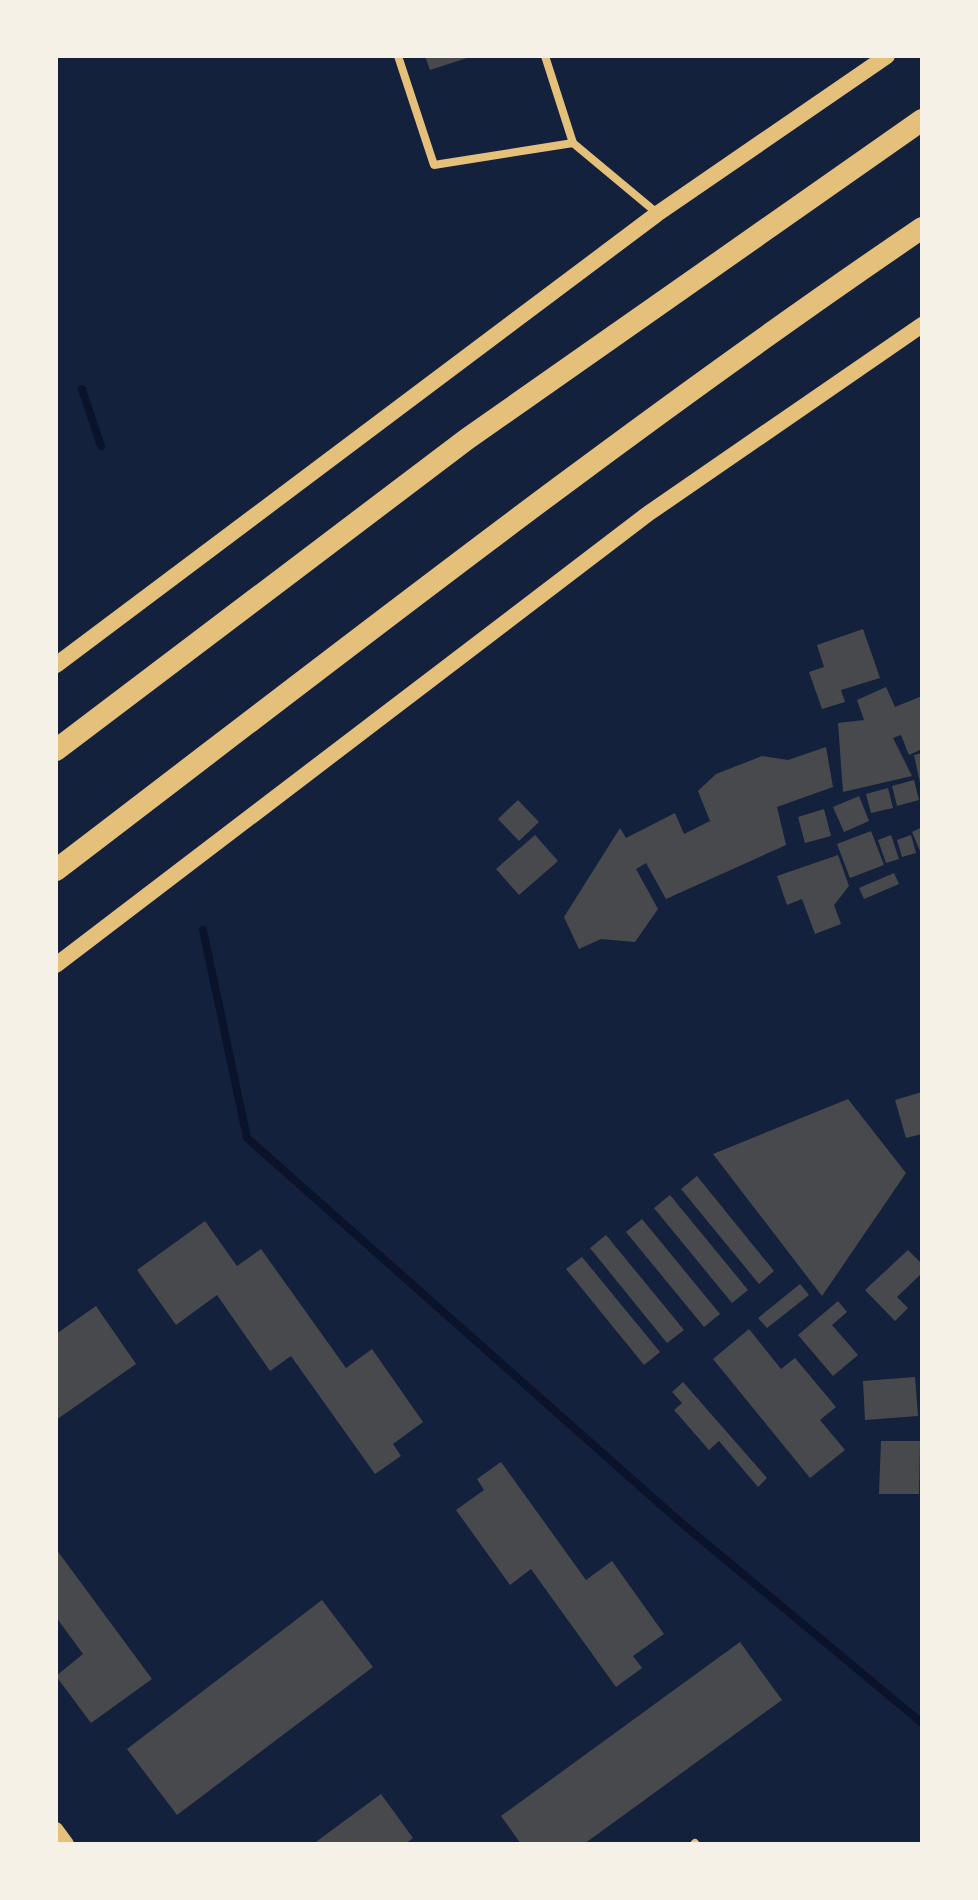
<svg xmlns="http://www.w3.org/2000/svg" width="978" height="1900" font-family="Commissioner,sans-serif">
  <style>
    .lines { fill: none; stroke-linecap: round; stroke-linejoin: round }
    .stream { stroke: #0b132b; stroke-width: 8 }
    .building { fill: #48494c }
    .minor { stroke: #e5c07b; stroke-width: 8 }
    .tertiary { stroke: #e5c07b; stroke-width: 14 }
    .secondary { stroke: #e5c07b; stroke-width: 16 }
    .trunk { stroke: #e5c07b; stroke-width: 22 }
  </style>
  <rect width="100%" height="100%" fill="#14213d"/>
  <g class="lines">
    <g class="stream">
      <polyline points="82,389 101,446"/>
      <polyline points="203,930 247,1138 678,1520 922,1723"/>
    </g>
  </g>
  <g class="building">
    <polygon points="425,56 469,56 470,57 430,70"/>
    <polygon points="863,629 880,678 841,690 845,702 822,709 809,672 824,667 817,645"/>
    <polygon points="886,687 895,707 922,696 922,749 909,755 901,735 893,738 912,776 843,792 838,723 864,720 857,700"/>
    <polygon points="826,747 833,787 777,807 786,845 666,899 646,863 636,869 658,909 635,942 601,939 579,949 564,917 620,828 626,838 675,813 684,834 710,821 698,791 716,774 762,756 788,760"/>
    <polygon points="922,753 922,792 914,755"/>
    <polygon points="914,780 919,800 897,806 892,786"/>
    <polygon points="888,788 893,808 871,813 866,794"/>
    <polygon points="859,796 869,821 844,832 833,807"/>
    <polygon points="518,800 539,822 519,841 498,819"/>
    <polygon points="824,809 831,836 805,843 798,817"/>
    <polygon points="922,827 922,856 912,832"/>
    <polygon points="871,831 884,865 850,878 837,844"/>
    <polygon points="535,835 558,861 519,895 496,869"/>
    <polygon points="891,835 899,859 886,863 878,840"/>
    <polygon points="911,835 916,853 902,857 897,840"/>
    <polygon points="838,855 849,886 834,905 841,924 815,934 802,899 787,905 777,876"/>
    <polygon points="894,873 899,884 864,899 859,888"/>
    <polygon points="922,1092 922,1134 906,1138 895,1100"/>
    <polygon points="848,1099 906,1173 822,1296 713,1154"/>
    <polygon points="697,1176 774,1271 759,1284 681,1189"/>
    <polygon points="670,1195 748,1290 732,1303 654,1208"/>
    <polygon points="642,1219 720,1314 704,1327 626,1232"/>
    <polygon points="205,1221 237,1266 261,1249 346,1368 372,1349 423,1422 393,1444 401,1456 375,1474 291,1356 270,1371 217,1295 176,1325 137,1270"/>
    <polygon points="606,1235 684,1330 667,1343 590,1248"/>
    <polygon points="908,1250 922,1264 922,1273 897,1297 908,1308 895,1321 865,1290"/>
    <polygon points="582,1257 660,1352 644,1365 566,1269"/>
    <polygon points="800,1284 809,1295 767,1328 758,1318"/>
    <polygon points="838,1301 847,1312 832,1325 858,1355 833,1376 798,1335"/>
    <polygon points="96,1306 136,1364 56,1420 56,1334"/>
    <polygon points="749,1329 781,1369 795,1358 836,1407 820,1420 845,1450 810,1478 713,1359"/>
    <polygon points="915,1377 918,1416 865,1420 863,1381"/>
    <polygon points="683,1382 767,1478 758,1487 719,1441 709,1450 674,1410 682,1403 672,1392"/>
    <polygon points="881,1441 920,1441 919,1494 879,1494"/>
    <polygon points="501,1462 586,1580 612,1561 664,1634 633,1656 642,1668 616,1687 531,1569 510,1585 456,1510 484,1490 477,1479"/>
    <polygon points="56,1549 152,1679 91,1723 56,1676 83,1654 56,1617"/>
    <polygon points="322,1600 373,1667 177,1815 127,1749"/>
    <polygon points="740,1642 782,1700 584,1844 521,1844 501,1816"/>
    <polygon points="381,1794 413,1838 405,1844 313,1844"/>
  </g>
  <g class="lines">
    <g class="minor">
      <polyline points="398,56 434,165 573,143 657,213"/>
      <polyline points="545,56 573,143"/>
      <polyline points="694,1844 695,1843"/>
    </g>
    <polyline class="tertiary" points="56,1829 67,1844"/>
    <g class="secondary">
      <polyline points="56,665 657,214 887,56"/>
      <polyline points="56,965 649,513 922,325"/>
    </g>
    <g class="trunk">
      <polyline points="56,750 467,439 922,120"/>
      <path d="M56 870C342 652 625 430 922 228"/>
    </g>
  </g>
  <rect width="978" height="1900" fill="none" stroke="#f6f1e7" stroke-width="116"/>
</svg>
